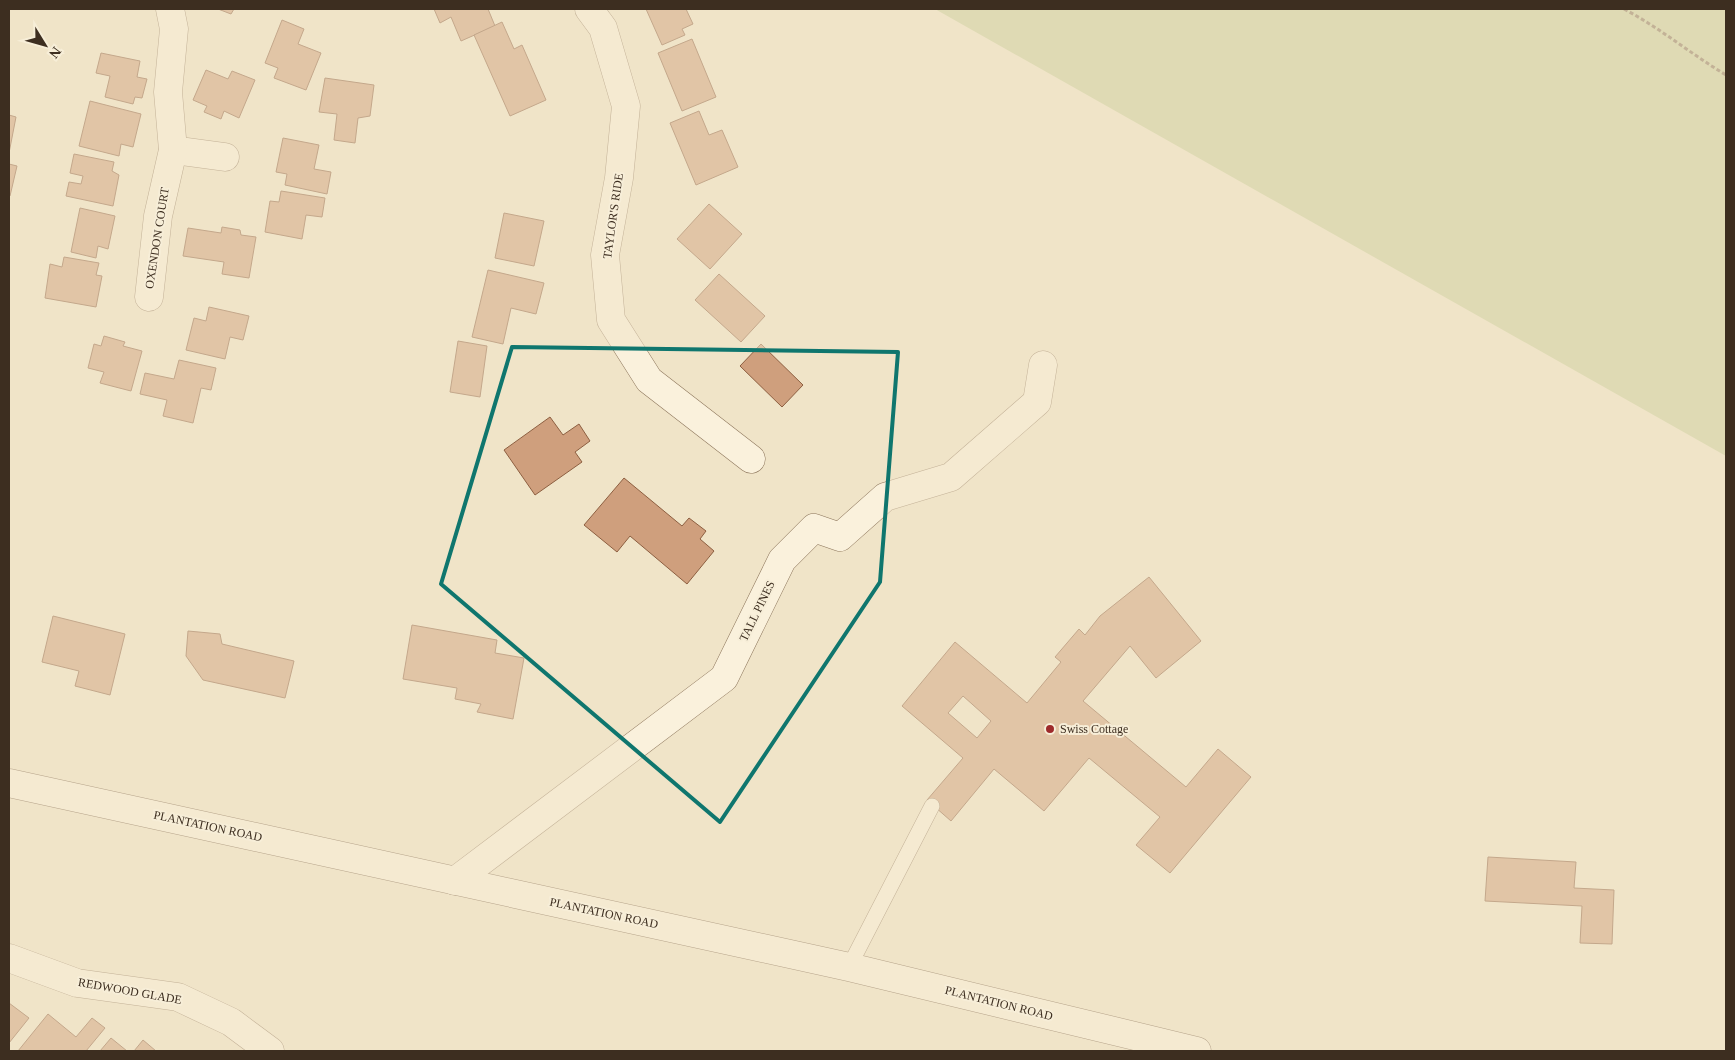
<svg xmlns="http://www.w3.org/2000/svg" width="1735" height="1060" font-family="Georgia,serif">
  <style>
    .green { fill: #c9cf9b }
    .building { fill: #cf9f7d; stroke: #8d5f41; fill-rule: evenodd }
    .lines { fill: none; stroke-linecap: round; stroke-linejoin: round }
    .lane-casing { stroke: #8d765c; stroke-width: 16 }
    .street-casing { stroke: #8d765c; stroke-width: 29 }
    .secondary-casing { stroke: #6f573f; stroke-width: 29 }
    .path { stroke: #8d765c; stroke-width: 3; stroke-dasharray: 4 2.5; stroke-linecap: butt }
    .lane { stroke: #faf1dc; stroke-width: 15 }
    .street { stroke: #faf1dc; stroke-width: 28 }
    .secondary { stroke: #faf1dc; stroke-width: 28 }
    .marked { fill: none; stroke: #0f766e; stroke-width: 4; stroke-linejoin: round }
    .poi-dot { fill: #9e2a2b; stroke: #f7eed8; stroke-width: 2 }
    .labels { text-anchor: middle; stroke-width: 4; stroke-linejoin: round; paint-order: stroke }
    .street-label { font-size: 12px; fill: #3d2e20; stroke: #f7eed8 }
    .poi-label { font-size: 12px; fill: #3d2e20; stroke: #f7eed8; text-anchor: start }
  </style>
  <rect width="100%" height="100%" fill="#f0e4c8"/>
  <polygon class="green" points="935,9 1726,9 1726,456"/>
  <g class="building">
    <polygon points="218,9 234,9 231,14"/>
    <polygon points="434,9 488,9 495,26 461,41 451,17 440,23"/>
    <polygon points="646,9 686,9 693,24 682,29 685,35 662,45"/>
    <polygon points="282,20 304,29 298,44 321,53 306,90 274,78 278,68 265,63"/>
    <polygon points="502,22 514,49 522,45 546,100 510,116 474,35"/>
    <polygon points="692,39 716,97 682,111 658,53"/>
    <polygon points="101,53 140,61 137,77 147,79 142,98 135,97 133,104 105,97 110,76 96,73"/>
    <polygon points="206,70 228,79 232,71 255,80 239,118 224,111 221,119 204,112 207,106 193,100"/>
    <polygon points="325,78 374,85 370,116 358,118 355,143 334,140 337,114 319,112"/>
    <polygon points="90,101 141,114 133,147 121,144 119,156 79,146"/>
    <polygon points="699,111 709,135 722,130 738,167 696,185 670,123"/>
    <polygon points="9,115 16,117 9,153"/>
    <polygon points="283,138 319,145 314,169 331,172 327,194 285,185 287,174 276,172"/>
    <polygon points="74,154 114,162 112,171 119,175 113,206 66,196 69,182 81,184 83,176 70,173"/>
    <polygon points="9,164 17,166 10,196 9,196"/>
    <polygon points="281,191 325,198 322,217 306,215 302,239 265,232 270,201 279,202"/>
    <polygon points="709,204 742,234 710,269 677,239"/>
    <polygon points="80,208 115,216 108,249 98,246 96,258 71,252"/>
    <polygon points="504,213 544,221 534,266 495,258"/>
    <polygon points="222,227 240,230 241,235 256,237 249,278 222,274 224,262 183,256 188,228 221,233"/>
    <polygon points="64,257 99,263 96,275 102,276 96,307 45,298 50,264 62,267"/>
    <polygon points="488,270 544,283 536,314 511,308 503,344 472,337"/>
    <polygon points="719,274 765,316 741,342 695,300"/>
    <polygon points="209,307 249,316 243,340 230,337 225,359 186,350 194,318 206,321"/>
    <polygon points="104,336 125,342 123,346 142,351 131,391 100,383 104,372 88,368 94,344 101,346"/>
    <polygon points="458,341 487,346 480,397 450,392"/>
    <polygon points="761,344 803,385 782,407 740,366"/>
    <polygon points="179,360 216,368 211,390 201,388 193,423 163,416 167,400 140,394 145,373 174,379"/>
    <polygon points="550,417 563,435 579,424 590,441 575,452 582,462 535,495 504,450"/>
    <polygon points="624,478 682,526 689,518 706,531 700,539 714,551 687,584 630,536 617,552 584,525"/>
    <path d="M1149 577 1201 641 1156 678 1130 646 1083 701 1186 787 1218 749 1251 777 1170 873 1136 845 1160 817 1089 758 1044 811 994 769 951 821 927 800 963 758 902 706 955 642 1027 703 1061 662 1055 657 1079 629 1085 635 1100 616ZM963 696 991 721 977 738 948 713Z"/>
    <polygon points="53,616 125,634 110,695 75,686 79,671 42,662"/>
    <polygon points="412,625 497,640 495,653 524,658 513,719 477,712 481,704 455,699 457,688 403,679"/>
    <polygon points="188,631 220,634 222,644 294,661 285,698 203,680 186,656"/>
    <polygon points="1488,857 1576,862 1574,888 1614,890 1612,944 1580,943 1582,906 1485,901"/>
    <polygon points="9,1003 29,1018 9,1043"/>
    <polygon points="48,1014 76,1037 92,1018 105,1028 86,1051 18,1051"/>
    <polygon points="111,1038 127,1051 100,1051"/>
    <polygon points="143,1040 156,1051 134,1051"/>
  </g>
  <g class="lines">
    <g class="lane-casing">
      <polyline id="lane" points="849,967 932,806"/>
    </g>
    <g class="street-casing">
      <g id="street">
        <polyline points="589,9 603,28 626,106 619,178 605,255 611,320 649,380 751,459"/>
        <polyline points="173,150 225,157"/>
        <polyline points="149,297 158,216 173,150 168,92 174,29 170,9"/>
        <polyline points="455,881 724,678 782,560 814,528 840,537 885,497 951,477 1037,402 1043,365"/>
        <polyline points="9,958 77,983 178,997 231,1022 270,1051"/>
      </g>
    </g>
    <g class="secondary-casing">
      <polyline id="secondary" points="9,783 849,967 1197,1051"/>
    </g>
    <path class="path" d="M1624 9C1660 28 1691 54 1726 75"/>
    <use href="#lane" class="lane"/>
    <use href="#street" class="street"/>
    <use href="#secondary" class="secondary"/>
  </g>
  <path d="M0 0H1735V1060H0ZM512 347 898 352 880 582 720 822 441 584Z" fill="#f0e4c8" fill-opacity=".55" fill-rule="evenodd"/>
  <path class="marked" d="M512 347 898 352 880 582 720 822 441 584Z"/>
  <circle class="poi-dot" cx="1050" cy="729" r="5"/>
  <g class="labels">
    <g class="street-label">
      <text transform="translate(613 216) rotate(-82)" y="4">TAYLOR'S RIDE</text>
      <text transform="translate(157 238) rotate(-81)" y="4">OXENDON COURT</text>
      <text transform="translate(757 611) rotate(-64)" y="4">TALL PINES</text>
      <text transform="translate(208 826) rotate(12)" y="4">PLANTATION ROAD</text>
      <text transform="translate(604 913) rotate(12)" y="4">PLANTATION ROAD</text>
      <text transform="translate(130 991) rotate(10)" y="4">REDWOOD GLADE</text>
      <text transform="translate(999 1003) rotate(14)" y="4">PLANTATION ROAD</text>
    </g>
    <g class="poi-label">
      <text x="1060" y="733">Swiss Cottage</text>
    </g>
  </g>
  <rect width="1735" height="1060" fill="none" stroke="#3d2e20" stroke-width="20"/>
  <g transform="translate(45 45) rotate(127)" stroke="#f7eed8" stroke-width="4" paint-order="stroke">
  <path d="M0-4L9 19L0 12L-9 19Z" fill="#3d2e20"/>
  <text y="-8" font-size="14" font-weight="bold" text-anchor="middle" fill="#3d2e20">N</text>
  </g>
</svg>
